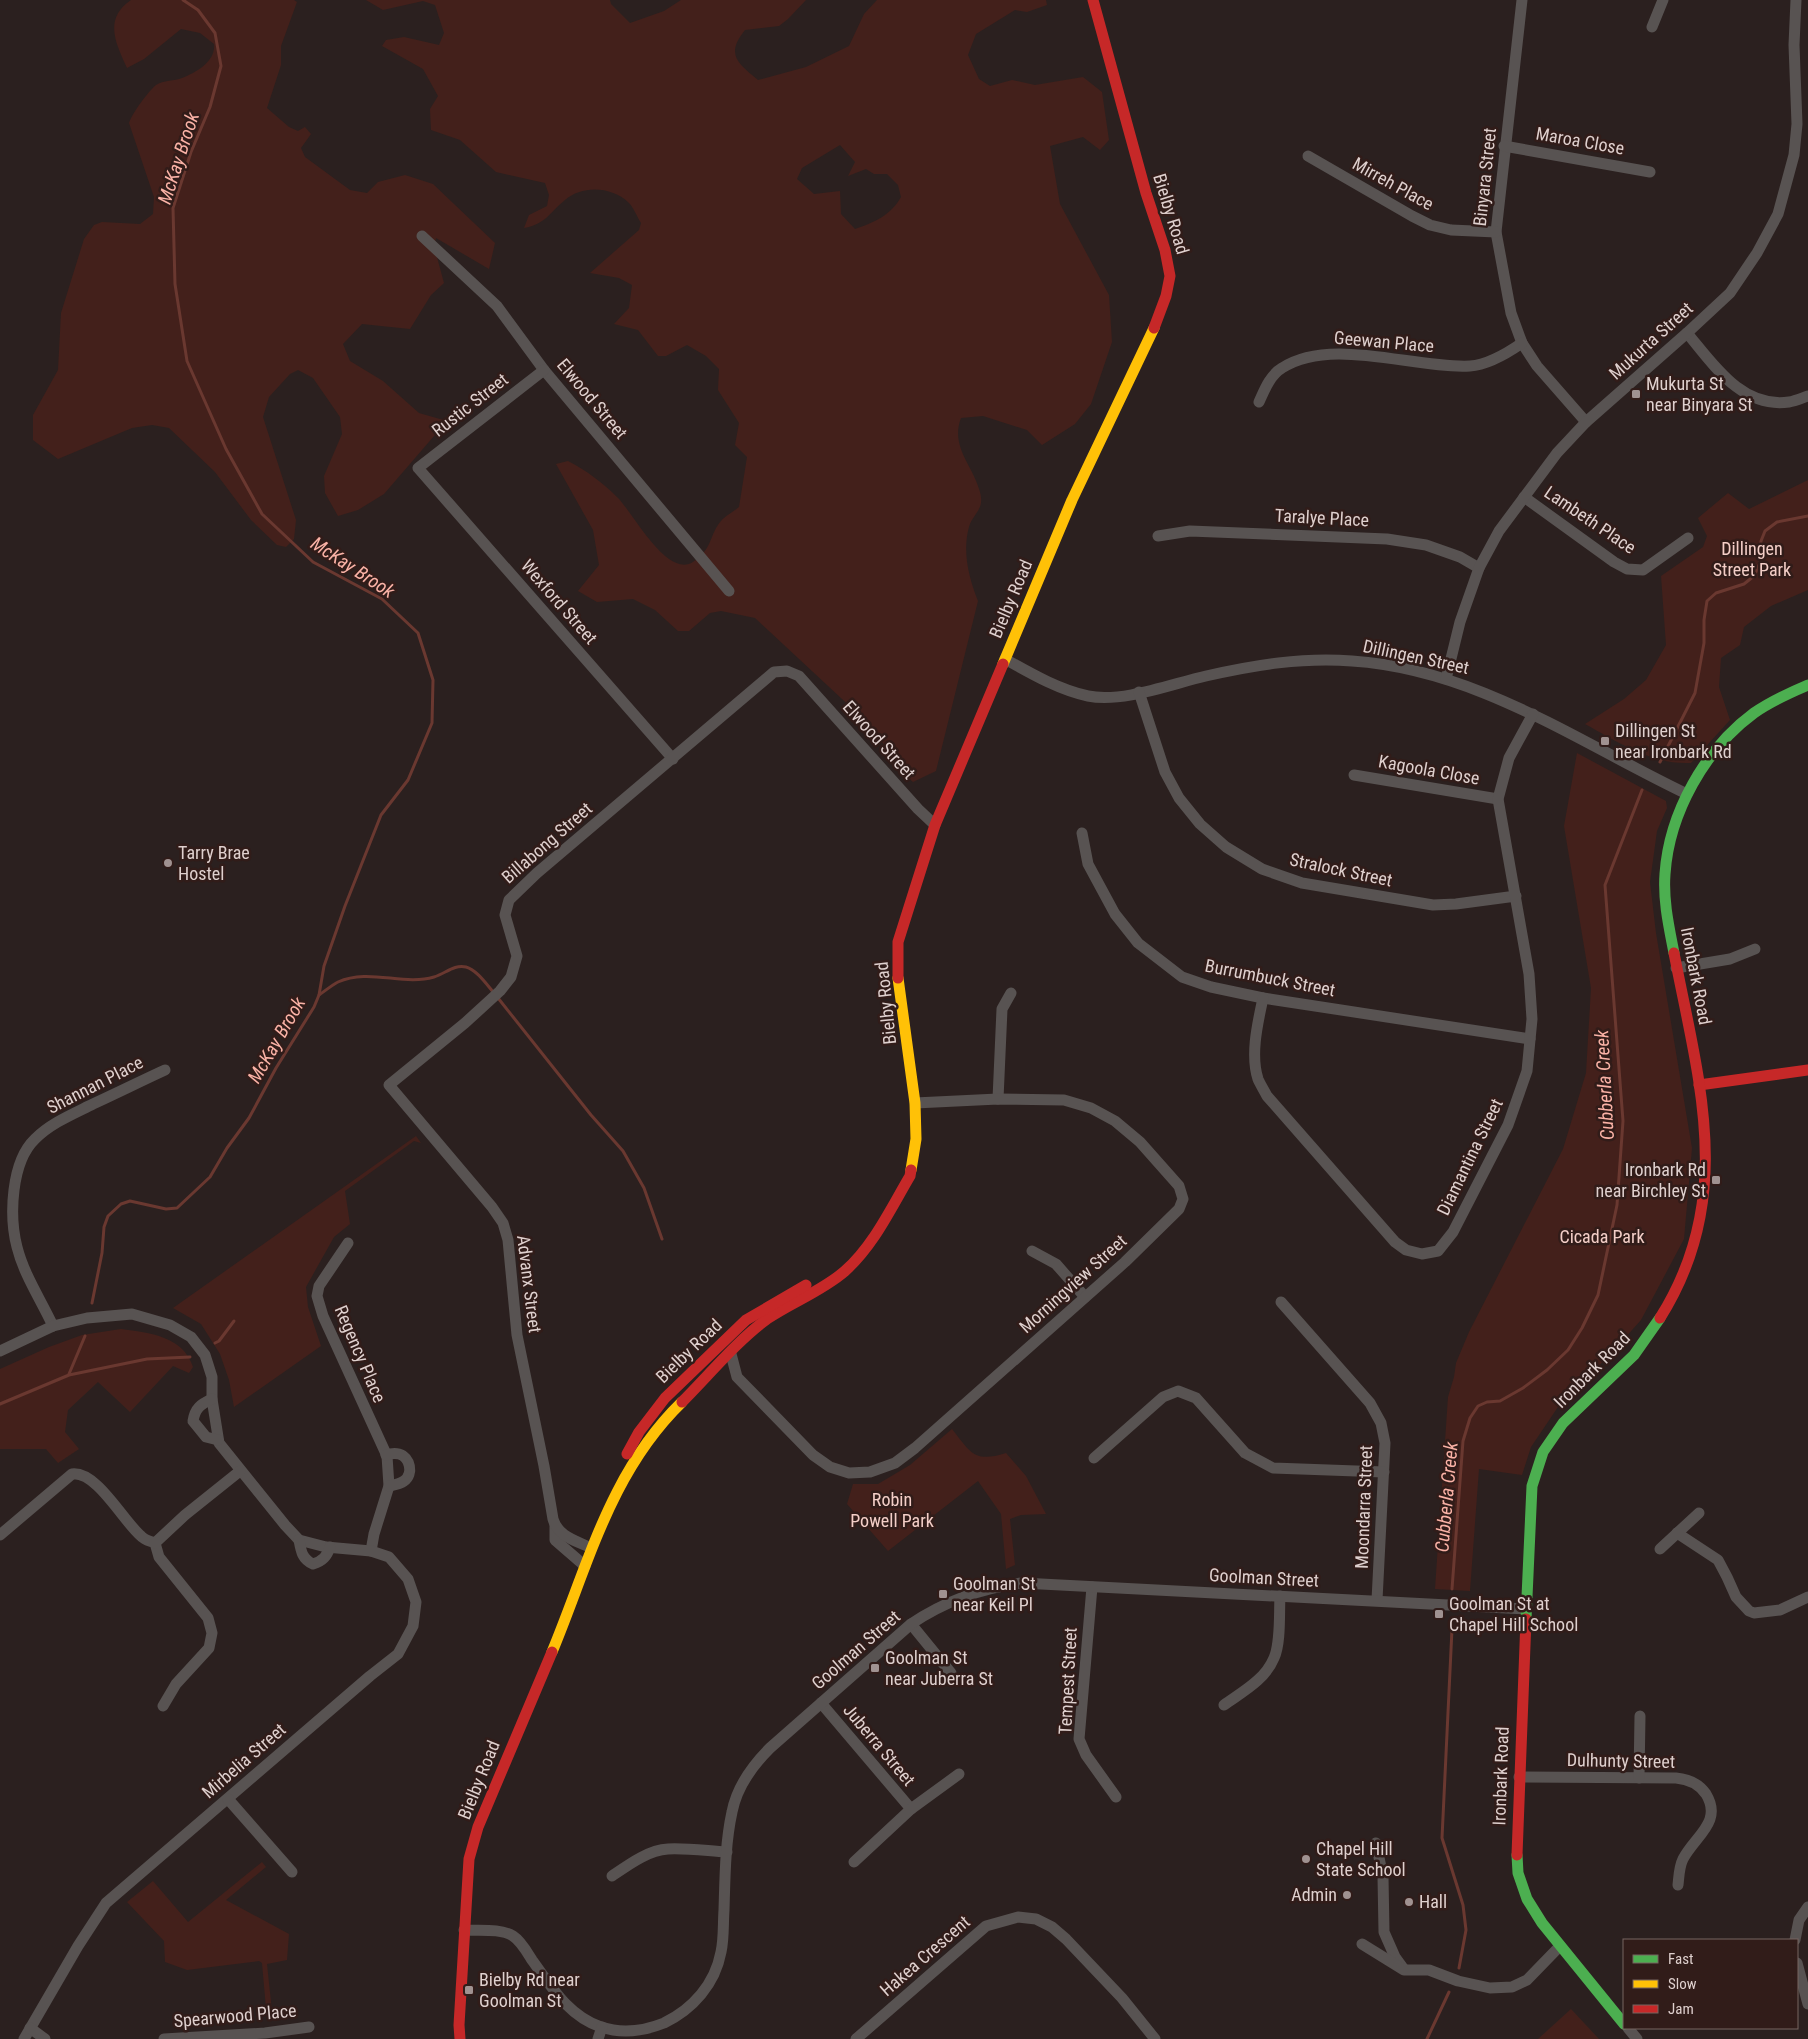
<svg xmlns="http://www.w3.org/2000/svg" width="1808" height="2039" font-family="'Roboto Condensed',sans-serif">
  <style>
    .green { fill: #43201b; fill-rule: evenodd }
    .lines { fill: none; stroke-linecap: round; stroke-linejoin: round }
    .stream { stroke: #6a3830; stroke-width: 3 }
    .street { stroke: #585352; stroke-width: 11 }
    .fast { stroke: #4caf50; stroke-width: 11 }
    .slow { stroke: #ffc107; stroke-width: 11 }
    .jam { stroke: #c62828; stroke-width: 11 }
    .poi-dot { fill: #a09291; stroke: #311c19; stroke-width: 2 }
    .labels { text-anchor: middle; stroke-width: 5; stroke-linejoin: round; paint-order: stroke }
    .street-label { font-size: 18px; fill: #dfd0ce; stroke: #311c19 }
    .poi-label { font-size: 18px; fill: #dfd0ce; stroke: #311c19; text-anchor: start }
    .park-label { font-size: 18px; fill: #f3cec7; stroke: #311c19 }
    .water-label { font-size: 19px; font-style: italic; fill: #fab2a6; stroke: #311c19 }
  </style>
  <rect width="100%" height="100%" fill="#2b201f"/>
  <g class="green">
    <path d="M131 0H294L297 2 281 46V65L267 108 289 127 298 131 305 127 311 134 301 148 305 157 350 190 367 193 378 182 405 175 433 184 495 243 489 269 436 238 434 246 444 283 431 295 410 329 362 324 343 344 350 361 383 381 419 413 447 421 384 494 358 510 338 516 325 493 324 476 342 434 340 417 313 378 298 370 290 374 269 397 263 417 296 520 294 539 286 547 277 545 251 520 215 472 169 428 152 425 132 428 58 459 33 440V415L58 370 61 313 84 239 94 225 102 222 140 224 153 214 154 197 129 123C133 112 147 93 156 85 163 80 175 81 182 78 197 72 216 61 214 44L200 33 181 29 144 59 127 68C116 44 103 19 131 0Z"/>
    <path d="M366 0H610L611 4 630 23 664 11 681 0H806L788 19 779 26 745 30C725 55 738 63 758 80L806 67 849 46 864 14 877 0H1046L1047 5 1027 12 1015 10 976 34 968 55 979 79 990 86 1012 80 1035 85 1083 77 1102 92 1109 140 1100 150 1083 137 1050 146 1060 204 1109 295 1112 342 1091 404 1075 424 1042 445 1027 430 983 416 961 418C950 447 973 465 980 492 985 510 973 513 969 527 962 552 969 578 978 601L936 771 913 782 905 775 871 726 755 618 721 611 710 613 689 631H678L655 610 633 599 597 602 578 591 599 565 593 530 556 464 568 461C587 471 602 482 617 497 632 511 667 579 693 562 713 549 709 535 721 521 725 516 733 512 739 507L747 457 735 445 739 423 718 390 719 369 706 356 687 345 666 356H658L638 330 614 324 629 308 632 285 619 278 590 273 639 230 641 223C637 217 634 208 629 203 612 186 582 185 565 200 549 213 546 224 524 228L529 215 547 206 549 195 545 183 496 172 460 140 431 130 430 109 438 96 423 69 382 46 386 40 404 37 439 45 444 33 435 5 423 1 383 10ZM840 145 855 162 848 176 866 169 874 174H887L898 185 901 197C892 214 874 223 855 229L841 214 840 191 814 194 797 179 802 168Z"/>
    <path d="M1808 480V590L1771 606 1744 627 1740 645 1721 658 1719 687 1730 720 1691 763C1652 765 1618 742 1585 724L1624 699 1646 680 1666 645 1661 576 1703 547 1707 536 1698 518 1728 493 1749 509Z"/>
    <polygon points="1577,753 1666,801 1667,808 1657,831 1650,882 1656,933 1692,1148 1684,1239 1641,1320 1607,1358 1562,1401 1531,1447 1522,1475 1479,1469 1470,1591 1435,1589 1448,1397 1454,1377 1456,1363 1469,1332 1563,1149 1586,1073 1591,988 1564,826"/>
    <polygon points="416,1136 421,1143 414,1141 345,1191 350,1224 334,1237 306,1287 308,1307 321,1346 234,1407 229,1380 220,1354 201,1324 173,1308"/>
    <path d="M121 1329C150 1333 183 1336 193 1367L189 1373 173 1366 130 1412 98 1382 68 1410 65 1432 79 1449 58 1463 46 1449H0V1369L49 1347 82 1335Z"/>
    <path d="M952 1429C971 1453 974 1463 1006 1453L1026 1476 1046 1514 1021 1515 1010 1519 1015 1565 1006 1569 1001 1514 978 1481 888 1551 847 1504 853 1484H878L910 1465Z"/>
    <polygon points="262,1862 266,1867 226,1900 289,1934 287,1960 267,1964 272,2011 277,2019 267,2020 262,1963 259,1961 187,1970 165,1962 164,1941 127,1902 153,1881 188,1922"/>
    <polygon points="1571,2009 1599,2039 1538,2039"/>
  </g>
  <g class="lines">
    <g class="stream">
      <polyline points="1660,762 1695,693 1704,643 1704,620 1707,601 1716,593 1744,584 1754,576 1760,563 1761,541 1765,531 1777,522 1808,516"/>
      <path d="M319 995C325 991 332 985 338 982 369 968 403 986 434 977 445 974 454 964 466 967 477 970 487 985 494 993"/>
      <polyline points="498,998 591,1115 623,1151 644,1188 662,1239"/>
      <polyline points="92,1303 102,1253 104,1227 108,1216 121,1204 130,1201 166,1209 177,1208 210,1177 227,1148 249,1118 276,1068 314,1007 319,995 324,966 345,906 381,815 408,780 432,723 433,680 418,633 382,599 313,562 262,514 226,449 187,361 175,284 173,208 191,152 210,107 221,66 215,33 198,10 183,0"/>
      <polyline points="215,1343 219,1341 234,1321"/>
      <polyline points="69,1374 85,1336"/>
      <polyline points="0,1404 69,1375 147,1359 190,1357"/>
      <polyline points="1452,1589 1463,1441 1470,1418 1478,1406 1487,1402 1500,1401 1523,1388 1547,1370 1568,1350 1582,1328 1598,1295 1617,1205 1623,1121 1605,885 1642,790"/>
      <polyline points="1452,1629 1442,1838 1463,1905 1466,1930 1459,1968"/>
      <polyline points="1427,2039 1449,1992"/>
    </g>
    <g class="street">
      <polyline points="1522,0 1496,232 1511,313 1522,343 1537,366 1586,422"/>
      <polyline points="1652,27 1663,0"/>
      <polyline points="1504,146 1650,172"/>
      <polyline points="1308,156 1412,216 1430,225 1451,230 1496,232"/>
      <polyline points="422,236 497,306 544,370 729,591"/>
      <path d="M1687 333C1713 364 1742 409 1789 402 1795 401 1802 398 1808 396"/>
      <polyline points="544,370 418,468 673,759"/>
      <path d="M1259 402C1264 391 1270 375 1282 368 1331 336 1414 369 1470 366 1487 365 1509 352 1522 343"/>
      <polyline points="1524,497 1614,562 1627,569 1643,570 1688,538"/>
      <polyline points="1158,536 1190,531 1387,539 1426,545 1460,557 1479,568"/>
      <path d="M1005 659C1030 673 1059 690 1088 696 1123 703 1171 684 1206 676 1254 665 1303 657 1352 661 1476 669 1578 742 1687 794"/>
      <polyline points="1446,679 1460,622 1479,568 1499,531 1557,453 1586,422 1687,333 1730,293 1757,253 1778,214 1794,155 1797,124 1794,45 1796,0"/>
      <polyline points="1139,692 1165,772 1179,798 1200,824 1226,847 1262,869 1302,883 1433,905 1456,904 1516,896"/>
      <polyline points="1354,775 1498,799"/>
      <polyline points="1082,833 1088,864 1115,914 1138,943 1182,977 1211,987 1263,998 1530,1039"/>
      <polyline points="1676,968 1730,959 1755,949"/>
      <path d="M1263 998C1258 1022 1250 1054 1258 1079 1260 1084 1264 1090 1267 1096L1395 1242 1406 1250 1422 1254 1438 1251 1453 1232 1508 1125 1527 1071 1532 1019 1529 974 1498 799 1509 758 1533 714"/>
      <polyline points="998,1099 1002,1009 1011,993"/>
      <polyline points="348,1243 319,1286 317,1296 323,1316 387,1456 389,1486 374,1534 371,1551"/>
      <polyline points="1032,1251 1056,1264 1085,1297"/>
      <polyline points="1281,1302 1370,1403 1381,1423 1385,1443 1377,1600"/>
      <path d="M53 1326C41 1300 24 1275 17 1247 9 1216 11 1162 35 1139 51 1123 73 1114 93 1104 117 1093 141 1081 165 1070"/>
      <polyline points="0,1351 53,1326 87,1318 132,1314 170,1325 191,1337 205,1355 212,1377 212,1399 219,1443 285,1525 299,1540 326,1547 371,1551 389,1557 408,1579 416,1602 413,1626 398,1654 370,1676 106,1903 78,1946 24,2039"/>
      <polyline points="731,1354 737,1377 813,1455 830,1467 849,1473 870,1472 895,1463 915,1448 1125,1262 1179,1209 1183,1199 1179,1186 1140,1142 1115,1121 1091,1108 1064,1100 998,1099 915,1103"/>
      <path d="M212 1399C201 1404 195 1408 193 1421L206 1437 218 1440"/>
      <path d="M386 1455C389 1454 395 1453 399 1454 410 1457 414 1474 404 1481 400 1484 394 1485 389 1486"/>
      <polyline points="1094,1458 1163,1397 1178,1391 1196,1398 1245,1453 1273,1468 1384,1472"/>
      <polyline points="555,1525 555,1540 585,1566"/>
      <polyline points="1677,1533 1718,1560 1727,1577 1736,1597 1749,1611 1754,1613 1780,1610 1808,1597"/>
      <path d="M0 1535 72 1474C97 1471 123 1521 141 1536 144 1540 150 1541 155 1543L159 1557 208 1618 212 1633 209 1648 176 1684 163 1706"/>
      <path d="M299 1540C301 1551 302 1559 313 1564 323 1561 327 1556 330 1547"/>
      <polyline points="155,1543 185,1515 240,1471"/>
      <path d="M589 1547C574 1540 558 1536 553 1519L544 1466 517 1335 508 1240 503 1223 492 1207 389 1085 465 1023 500 991 511 977 517 956 505 915 509 900 537 873 774 672 787 671 799 676 918 809 935 825"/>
      <polyline points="1660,1549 1699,1513"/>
      <polyline points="1092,1587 1079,1739 1086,1755 1116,1797"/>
      <polyline points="911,1624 951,1673"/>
      <polyline points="821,1703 911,1809"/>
      <path d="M1224 1705C1242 1692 1265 1680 1274 1658 1281 1643 1279 1613 1280 1596"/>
      <path d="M1519 1777 1676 1778C1688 1779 1699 1784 1706 1794 1723 1822 1695 1836 1683 1859 1679 1867 1679 1876 1678 1885"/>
      <polyline points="1639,1778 1640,1716"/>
      <polyline points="228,1799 292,1872"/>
      <polyline points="1376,1843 1383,1877 1384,1932 1395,1957 1403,1968"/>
      <polyline points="854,1862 911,1809 959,1774"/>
      <path d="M612 1876C628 1865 648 1850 668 1849 687 1848 708 1851 727 1852"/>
      <path d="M464 1930C479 1931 500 1928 513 1936 521 1941 527 1952 532 1960 551 1986 568 2016 601 2027 622 2034 644 2031 664 2023 693 2009 715 1984 721 1952 724 1939 723 1924 724 1910 725 1878 725 1844 732 1812 737 1786 752 1766 770 1748L911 1624C945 1601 981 1588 1022 1583L1526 1609"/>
      <polyline points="1795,1940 1799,1920 1808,1907"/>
      <polyline points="1362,1944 1404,1970 1429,1970 1458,1981 1490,1988 1512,1987 1527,1980 1560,1946"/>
      <polyline points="1797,1963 1808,2004"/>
      <polyline points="30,2028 45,2039"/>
      <polyline points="1628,2028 1637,2039"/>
      <polyline points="164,2039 265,2033 309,2027"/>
      <polyline points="598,2039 602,2027"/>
      <polyline points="856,2039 986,1926 1018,1917 1036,1919 1052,1927 1066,1939 1122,1998 1155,2039"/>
    </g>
    <g class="fast">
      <path d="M1674 953C1669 927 1663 901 1665 874 1669 813 1705 749 1754 713 1771 701 1789 693 1808 685"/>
      <polyline points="1526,1619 1532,1486 1543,1452 1563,1423 1634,1355 1660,1318"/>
      <polyline points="1517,1855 1518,1873 1527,1899 1542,1923 1624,2024"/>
    </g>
    <g class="slow">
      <polyline points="1003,664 1072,500 1154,328"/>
      <polyline points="898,978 915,1103 916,1139 911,1170"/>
      <path d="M552 1652C589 1563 610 1472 682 1402"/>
    </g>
    <g class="jam">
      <polyline points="1093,0 1146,193 1165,250 1170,276 1166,296 1154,328"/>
      <polyline points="898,978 898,942 935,825 1003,664"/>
      <polyline points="1699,1085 1808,1070"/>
      <path d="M1660 1318C1736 1198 1699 1082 1674 953"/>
      <path d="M682 1402C709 1375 737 1341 767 1319 792 1302 822 1291 845 1271 874 1245 891 1208 910 1176L911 1170"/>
      <polyline points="627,1454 639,1432 665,1398 746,1320 806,1285"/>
      <polyline points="1517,1855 1526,1619"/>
      <polyline points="460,2039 459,2025 469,1859 478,1827 552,1652"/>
    </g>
  </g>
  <g class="poi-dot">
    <rect x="1631" y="389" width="10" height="10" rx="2.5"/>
    <rect x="1600" y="736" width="10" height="10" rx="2.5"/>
    <circle cx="168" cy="863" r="5"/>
    <rect x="1711" y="1175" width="10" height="10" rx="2.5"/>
    <rect x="938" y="1589" width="10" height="10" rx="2.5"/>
    <rect x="1434" y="1609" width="10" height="10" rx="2.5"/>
    <rect x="870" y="1663" width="10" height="10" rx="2.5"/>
    <circle cx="1306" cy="1859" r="5"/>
    <circle cx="1347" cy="1895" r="5"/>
    <circle cx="1409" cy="1902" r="5"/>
    <rect x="464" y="1985" width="10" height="10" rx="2.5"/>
  </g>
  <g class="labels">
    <g class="street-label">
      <text transform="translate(1580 141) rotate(10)" y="6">Maroa Close</text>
      <text transform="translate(1485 177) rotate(-84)" y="6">Binyara Street</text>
      <text transform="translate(1393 184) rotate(29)" y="6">Mirreh Place</text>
      <text transform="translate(1171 214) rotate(73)" y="6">Bielby Road</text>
      <text transform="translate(1651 341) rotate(-42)" y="6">Mukurta Street</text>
      <text transform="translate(1384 342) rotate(5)" y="6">Geewan Place</text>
      <text transform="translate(592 399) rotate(50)" y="6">Elwood Street</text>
      <text transform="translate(470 405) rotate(-38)" y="6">Rustic Street</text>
      <text transform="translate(1322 518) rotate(3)" y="6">Taralye Place</text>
      <text transform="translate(1590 520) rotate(34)" y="6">Lambeth Place</text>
      <text transform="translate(1011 599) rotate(-67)" y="6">Bielby Road</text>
      <text transform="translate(559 602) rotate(49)" y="6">Wexford Street</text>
      <text transform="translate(1416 657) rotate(12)" y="6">Dillingen Street</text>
      <text transform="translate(879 740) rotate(48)" y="6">Elwood Street</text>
      <text transform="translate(1429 770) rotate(10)" y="6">Kagoola Close</text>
      <text transform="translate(547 843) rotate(-41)" y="6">Billabong Street</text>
      <text transform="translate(1341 870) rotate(12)" y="6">Stralock Street</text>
      <text transform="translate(1696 976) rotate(79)" y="6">Ironbark Road</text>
      <text transform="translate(1270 978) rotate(11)" y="6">Burrumbuck Street</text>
      <text transform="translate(886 1003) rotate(-96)" y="6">Bielby Road</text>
      <text transform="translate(95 1085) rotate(-27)" y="6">Shannan Place</text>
      <text transform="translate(1470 1157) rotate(-64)" y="6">Diamantina Street</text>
      <text transform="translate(529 1284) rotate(83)" y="6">Advanx Street</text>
      <text transform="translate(1073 1284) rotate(-42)" y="6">Morningview Street</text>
      <text transform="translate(689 1351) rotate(-44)" y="6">Bielby Road</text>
      <text transform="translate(360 1354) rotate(67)" y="6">Regency Place</text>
      <text transform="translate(1592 1370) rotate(-45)" y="6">Ironbark Road</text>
      <text transform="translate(1364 1507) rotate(-88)" y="6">Moondarra Street</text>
      <text transform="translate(1264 1578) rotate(3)" y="6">Goolman Street</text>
      <text transform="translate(856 1650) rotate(-41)" y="6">Goolman Street</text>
      <text transform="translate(1068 1681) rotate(-87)" y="6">Tempest Street</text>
      <text transform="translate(879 1745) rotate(50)" y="6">Juberra Street</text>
      <text transform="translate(244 1761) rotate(-41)" y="6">Mirbelia Street</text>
      <text transform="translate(1621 1761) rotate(1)" y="6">Dulhunty Street</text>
      <text transform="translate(1501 1776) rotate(-88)" y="6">Ironbark Road</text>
      <text transform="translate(479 1780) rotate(-68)" y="6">Bielby Road</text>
      <text transform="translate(925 1956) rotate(-41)" y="6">Hakea Crescent</text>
      <text transform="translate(235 2016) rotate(-5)" y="6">Spearwood Place</text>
    </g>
    <g class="poi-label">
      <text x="1646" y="390">Mukurta St<tspan x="1646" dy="21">near Binyara St</tspan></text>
      <text x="1615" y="737">Dillingen St<tspan x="1615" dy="21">near Ironbark Rd</tspan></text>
      <text x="178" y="859">Tarry Brae<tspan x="178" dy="21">Hostel</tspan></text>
      <text x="1706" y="1176" text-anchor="end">Ironbark Rd<tspan x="1706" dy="21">near Birchley St</tspan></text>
      <text x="953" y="1590">Goolman St<tspan x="953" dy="21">near Keil Pl</tspan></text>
      <text x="1449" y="1610">Goolman St at<tspan x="1449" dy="21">Chapel Hill School</tspan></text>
      <text x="885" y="1664">Goolman St<tspan x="885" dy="21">near Juberra St</tspan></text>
      <text x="1316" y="1855">Chapel Hill<tspan x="1316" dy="21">State School</tspan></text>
      <text x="1337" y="1901" text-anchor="end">Admin</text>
      <text x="1419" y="1908">Hall</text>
      <text x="479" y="1986">Bielby Rd near<tspan x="479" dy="21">Goolman St</tspan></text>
    </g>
    <g class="park-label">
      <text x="1752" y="555">Dillingen<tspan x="1752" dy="21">Street Park</tspan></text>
      <text x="1602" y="1243">Cicada Park</text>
      <text x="892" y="1506">Robin<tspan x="892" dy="21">Powell Park</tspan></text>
    </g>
    <g class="water-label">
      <text transform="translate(178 158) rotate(-72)" y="7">McKay Brook</text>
      <text transform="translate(353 567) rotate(33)" y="7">McKay Brook</text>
      <text transform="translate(276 1040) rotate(-60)" y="7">McKay Brook</text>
      <text transform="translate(1604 1085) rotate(-93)" y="7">Cubberla Creek</text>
      <text transform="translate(1446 1497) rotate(-85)" y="7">Cubberla Creek</text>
    </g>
  </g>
  <rect x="1623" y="1939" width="175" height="90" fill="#311c19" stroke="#776461"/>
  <rect x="1633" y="1955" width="25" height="8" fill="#4caf50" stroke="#776461"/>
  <text x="1668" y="1964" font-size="15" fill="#dfd0ce">Fast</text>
  <rect x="1633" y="1980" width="25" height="8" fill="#ffc107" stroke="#776461"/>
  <text x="1668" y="1989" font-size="15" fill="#dfd0ce">Slow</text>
  <rect x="1633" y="2005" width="25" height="8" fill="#c62828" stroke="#776461"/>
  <text x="1668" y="2014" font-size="15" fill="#dfd0ce">Jam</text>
</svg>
